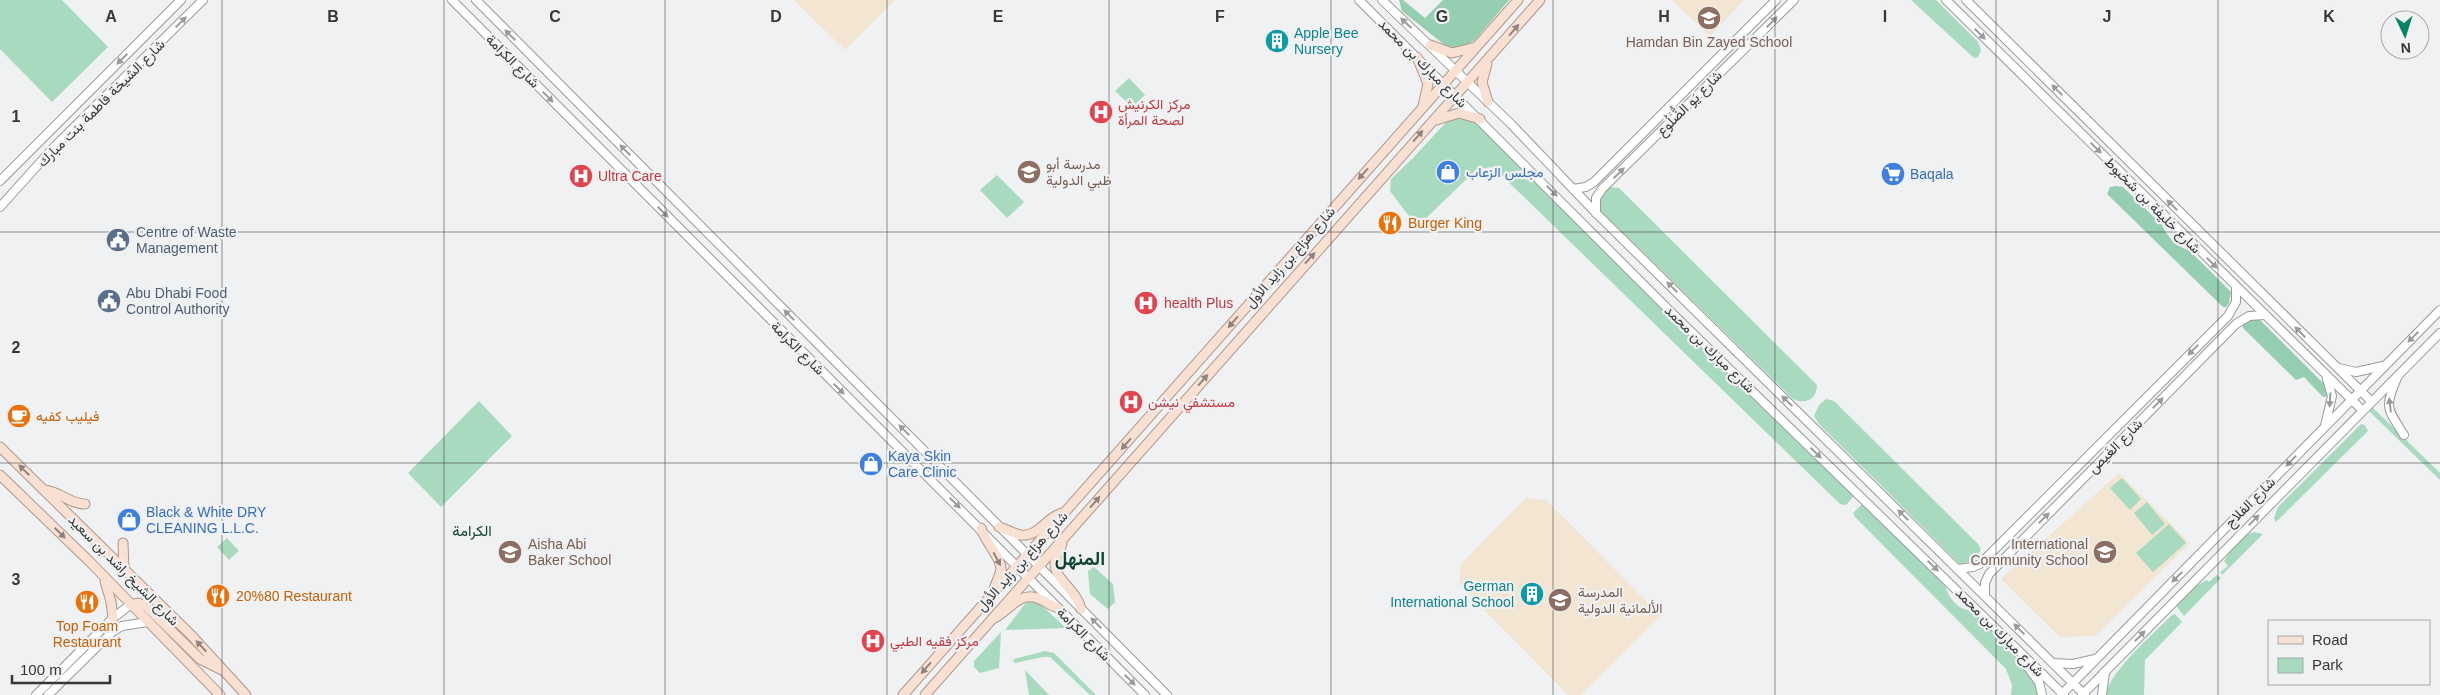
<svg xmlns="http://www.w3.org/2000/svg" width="2440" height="695" font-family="Arial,Vazirmatn,sans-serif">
  <rect width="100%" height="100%" fill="#f0f1f2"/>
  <g fill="#f2e5d1">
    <path d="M 794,0 L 895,0 L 845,50 Z"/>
    <path d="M 1672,0 L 1744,0 L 1710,36 Z"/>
    <path d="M 2119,473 L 2190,543 L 2095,636 L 2060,637 L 2001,579 Z"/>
    <path d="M 1526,498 L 1546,500 L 1661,616 L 1581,695 L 1568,695 L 1460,585 L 1460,565 Z"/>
  </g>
  <g fill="#a8dac0">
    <path d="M 0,0 L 62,0 L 108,47 L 52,102 L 0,49 Z"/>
    <path d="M 1911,0 L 1936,0 L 1978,42 L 1981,50 L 1978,57 L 1974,58 Z"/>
    <path d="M 1129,78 L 1145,95 L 1132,107 L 1115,91 Z"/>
    <path d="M 1463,116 L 1473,120 L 1681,329 L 1852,493 L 1853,497 L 1846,505 L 1840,504 L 1493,167 L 1477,169 L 1421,223 L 1409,216 L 1390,191 L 1391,179 L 1412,159 L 1450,118 Z"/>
    <path d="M 997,175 L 1024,202 L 1007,218 L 980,190 Z"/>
    <path d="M 1609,187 L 1619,188 L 1817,385 C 1817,399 1806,405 1793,399 L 1599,209 L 1598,201 Z"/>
    <path d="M 1826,399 L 1834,401 L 1978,544 L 1981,549 C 1977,560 1971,562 1960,564 L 1819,424 L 1814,416 L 1819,405 Z"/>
    <path d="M 479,401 L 512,436 L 441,507 L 408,473 Z"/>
    <path d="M 2373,408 L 2440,473 L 2440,480 L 2369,411 Z"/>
    <path d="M 2361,424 L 2365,425 L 2368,431 L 2276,522 L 2274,518 L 2278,507 Z"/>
    <path d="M 2122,478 L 2141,499 L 2130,510 L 2110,488 Z"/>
    <path d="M 2147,502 L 2165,524 L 2152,535 L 2134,513 Z"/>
    <path d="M 1861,505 L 1865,505 L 1945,586 C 1948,594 1952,602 1960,607 C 1965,610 1970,610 1974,614 C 1996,634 2031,667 2039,695 L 2011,695 L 2012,685 L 2006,669 L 1855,517 L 1853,513 Z"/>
    <path d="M 2169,524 L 2186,543 L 2153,572 L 2136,553 Z"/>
    <path d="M 2254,532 L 2263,534 L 2222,575 L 2220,572 L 2228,566 L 2224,561 C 2231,550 2241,535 2254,532 Z"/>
    <path d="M 227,538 L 239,551 L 229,560 L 217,547 Z"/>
    <path d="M 1094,567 L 1113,584 L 1115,602 L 1108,609 L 1090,594 L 1088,571 Z"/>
    <path d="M 2217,575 L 2221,578 L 2184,616 L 2177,607 L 2177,604 L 2194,587 L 2207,580 L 2209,582 Z"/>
    <path d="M 1028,600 L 1036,600 L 1066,628 L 1005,630 Z"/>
    <path d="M 2175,614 L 2182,622 L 2145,660 L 2144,695 L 2107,695 C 2104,677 2158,629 2172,615 Z"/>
    <path d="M 1001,632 L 999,668 L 980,673 L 974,667 L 974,661 Z"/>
    <path d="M 1045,651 L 1054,653 L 1096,695 L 1090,695 L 1050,657 L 1043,657 L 1015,663 L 1013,661 L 1014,659 Z"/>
    <path d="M 1025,670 L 1049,695 L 1029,695 Z"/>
  </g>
  <g fill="#96ceb1">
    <path d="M 1399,0 L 1403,0 L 1425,18 L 1443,0 L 1509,0 L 1475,40 L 1461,48 L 1446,46 L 1402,11 Z"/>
    <path d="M 2116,186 L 2123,187 L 2162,225 C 2167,237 2178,247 2190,251 L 2231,292 L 2229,303 L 2226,307 L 2223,307 L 2107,194 L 2110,187 Z"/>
    <path d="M 2248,318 L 2258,318 L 2327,387 L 2328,396 L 2323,397 L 2304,377 L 2296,380 L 2243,328 L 2243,322 Z"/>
  </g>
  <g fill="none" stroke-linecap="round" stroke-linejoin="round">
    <g stroke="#999a9a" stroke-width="10">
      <g id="secondary">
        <path d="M 452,0 C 683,232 914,463 1145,695"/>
        <path d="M 476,0 L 1167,695"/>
        <path d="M 1359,0 L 1675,316 L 2064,695"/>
        <path d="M 1382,0 L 1511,124 L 1596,213 L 2085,695"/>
        <path d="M 1946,0 L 2362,410"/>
        <path d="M 1966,0 L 2371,401"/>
        <path d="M 0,181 L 181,0"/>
        <path d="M 1573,189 L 1586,187 L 1594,182 L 1776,0"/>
        <path d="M 0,207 L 55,146 L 203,0"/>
        <path d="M 1596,213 L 1596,198 L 1602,189 L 1794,0"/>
        <path d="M 2339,368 L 2356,372 L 2383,366"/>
        <path d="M 2397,378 C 2384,408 2387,408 2404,435"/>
        <path d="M 2325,426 L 2332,396 L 2327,379"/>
        <path d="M 1958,569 L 1973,567 L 1980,564 L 2228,316 L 2236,302 L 2236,287"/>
        <path d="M 1985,596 L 1985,583 L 1989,574 L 2236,324 L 2249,316 L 2265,315"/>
        <path d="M 2022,659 L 2039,682 L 2042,695"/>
        <path d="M 2053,663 L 2073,664 L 2095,659"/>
        <path d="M 36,695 L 113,618 L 130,605"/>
        <path d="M 48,695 L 112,632 L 122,626 L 147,622"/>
        <path d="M 2061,695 L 2440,310"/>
        <path d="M 2082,695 L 2440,333"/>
        <path d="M 2102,695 L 2105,672"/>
      </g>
    </g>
    <g stroke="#b1978a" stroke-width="11">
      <g id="primary">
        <path d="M 1430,45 L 1452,53 L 1476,47"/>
        <path d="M 1417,57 L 1428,84 L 1423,106"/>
        <path d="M 1487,64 L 1482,82 L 1488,102"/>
        <path d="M 1433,121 L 1459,113 L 1480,119"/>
        <path d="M 0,447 L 192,636 L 246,695"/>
        <path d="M 0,475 L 89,561 L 220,695"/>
        <path d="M 44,490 C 60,491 69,504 85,504"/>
        <path d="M 999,527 C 1007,529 1014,534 1021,535 C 1039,537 1046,517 1062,513"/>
        <path d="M 981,528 C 985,542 1001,557 1001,569 C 1000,576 996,582 994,589"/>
        <path d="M 123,543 L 124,570"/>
        <path d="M 1062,544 C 1060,550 1055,556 1055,563 C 1054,579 1077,590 1081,609"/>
        <path d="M 105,581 L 111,602 L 113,618"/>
        <path d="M 130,605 L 138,603 L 146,606 L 200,659 L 222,670"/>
        <path d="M 992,619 C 1006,614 1017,594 1033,597 C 1041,598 1049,605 1058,608"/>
        <path d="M 903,695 L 1518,0"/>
        <path d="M 925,695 L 1540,0"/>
      </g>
    </g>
    <use href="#secondary" stroke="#fff" stroke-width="8"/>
    <use href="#primary" stroke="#f8e0d3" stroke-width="9"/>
  </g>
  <defs><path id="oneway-solid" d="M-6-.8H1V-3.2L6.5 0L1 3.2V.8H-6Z" transform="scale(1.25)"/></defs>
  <g fill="#9b9b9c">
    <use href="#oneway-solid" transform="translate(181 22) rotate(-44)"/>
    <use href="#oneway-solid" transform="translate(1772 22) rotate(-45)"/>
    <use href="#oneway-solid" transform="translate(1406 23) rotate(-138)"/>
    <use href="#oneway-solid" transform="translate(1980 34) rotate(45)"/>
    <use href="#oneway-solid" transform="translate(510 35) rotate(-135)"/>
    <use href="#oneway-solid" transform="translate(122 59) rotate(135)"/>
    <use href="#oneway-solid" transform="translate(2057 90) rotate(-135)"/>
    <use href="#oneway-solid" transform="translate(548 97) rotate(45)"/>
    <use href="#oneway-solid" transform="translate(2096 148) rotate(45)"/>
    <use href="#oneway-solid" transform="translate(625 150) rotate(-135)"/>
    <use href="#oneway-solid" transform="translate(1619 173) rotate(-44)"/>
    <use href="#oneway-solid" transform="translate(1552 191) rotate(45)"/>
    <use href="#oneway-solid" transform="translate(2172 205) rotate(-135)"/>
    <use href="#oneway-solid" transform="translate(663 212) rotate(45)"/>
    <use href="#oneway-solid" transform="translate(2212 263) rotate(45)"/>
    <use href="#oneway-solid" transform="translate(1672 287) rotate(-135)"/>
    <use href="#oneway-solid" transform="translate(789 315) rotate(-135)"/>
    <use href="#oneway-solid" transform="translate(2300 332) rotate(-135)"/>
    <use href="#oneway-solid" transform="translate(2413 337) rotate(135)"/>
    <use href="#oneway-solid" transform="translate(2193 350) rotate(135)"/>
    <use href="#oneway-solid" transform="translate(839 389) rotate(44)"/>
    <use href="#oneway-solid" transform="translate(2330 400) rotate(94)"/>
    <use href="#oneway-solid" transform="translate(1787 401) rotate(-135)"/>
    <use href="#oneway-solid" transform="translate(2158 403) rotate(-45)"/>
    <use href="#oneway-solid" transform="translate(2390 405) rotate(-97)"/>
    <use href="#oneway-solid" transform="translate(904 430) rotate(-135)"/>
    <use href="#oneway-solid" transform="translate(1816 453) rotate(44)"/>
    <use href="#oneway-solid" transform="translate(2291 461) rotate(134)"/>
    <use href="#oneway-solid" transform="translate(955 503) rotate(44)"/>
    <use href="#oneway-solid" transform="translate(1903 515) rotate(-135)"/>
    <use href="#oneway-solid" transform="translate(2044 518) rotate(-45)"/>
    <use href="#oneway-solid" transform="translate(2254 520) rotate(-46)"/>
    <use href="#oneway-solid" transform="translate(1933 566) rotate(44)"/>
    <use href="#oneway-solid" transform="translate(2177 577) rotate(135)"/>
    <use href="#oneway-solid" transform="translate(1096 623) rotate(-135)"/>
    <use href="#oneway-solid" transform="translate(2019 629) rotate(-135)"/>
    <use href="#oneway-solid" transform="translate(2140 636) rotate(-46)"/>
    <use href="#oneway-solid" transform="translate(1130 680) rotate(45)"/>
  </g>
  <g fill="#8e837e">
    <use href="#oneway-solid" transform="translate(1514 30) rotate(-49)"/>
    <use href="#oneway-solid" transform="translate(1418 136) rotate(-49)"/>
    <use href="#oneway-solid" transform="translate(1363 174) rotate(132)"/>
    <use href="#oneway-solid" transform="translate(1310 258) rotate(-48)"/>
    <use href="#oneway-solid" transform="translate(1233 322) rotate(131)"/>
    <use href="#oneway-solid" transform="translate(1203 380) rotate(-49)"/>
    <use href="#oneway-solid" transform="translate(1126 444) rotate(131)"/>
    <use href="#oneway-solid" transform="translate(24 470) rotate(-135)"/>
    <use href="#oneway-solid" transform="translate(1095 502) rotate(-49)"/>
    <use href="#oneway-solid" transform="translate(60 533) rotate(44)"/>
    <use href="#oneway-solid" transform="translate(997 559) rotate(62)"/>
    <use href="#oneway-solid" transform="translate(201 646) rotate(-133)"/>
    <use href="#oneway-solid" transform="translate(926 668) rotate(131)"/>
  </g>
  <path fill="none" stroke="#373738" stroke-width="1" stroke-opacity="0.55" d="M 222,0 L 222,695M 444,0 L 444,695M 665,0 L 665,695M 887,0 L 887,695M 1109,0 L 1109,695M 1331,0 L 1331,695M 1553,0 L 1553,695M 1775,0 L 1775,695M 1996,0 L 1996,695M 2218,0 L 2218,695M 0,232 L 2440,232M 0,463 L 2440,463"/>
  <defs>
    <g id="school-disc" transform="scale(1.25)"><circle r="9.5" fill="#8d6e63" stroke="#f0f1f2"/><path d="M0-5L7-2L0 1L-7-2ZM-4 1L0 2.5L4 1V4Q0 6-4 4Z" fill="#fff"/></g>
    <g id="building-disc" transform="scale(1.25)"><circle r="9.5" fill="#0f9aa8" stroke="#f0f1f2"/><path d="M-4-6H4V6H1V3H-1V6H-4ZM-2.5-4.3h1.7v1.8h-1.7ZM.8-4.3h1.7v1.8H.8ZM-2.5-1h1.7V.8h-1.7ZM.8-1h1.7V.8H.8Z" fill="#fff"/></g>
    <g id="hospital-disc" transform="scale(1.25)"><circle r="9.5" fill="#e0444e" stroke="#f0f1f2"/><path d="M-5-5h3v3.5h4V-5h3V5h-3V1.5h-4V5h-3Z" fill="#fff"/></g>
    <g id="shop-disc" transform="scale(1.25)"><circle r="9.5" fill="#3f7fe0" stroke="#f0f1f2"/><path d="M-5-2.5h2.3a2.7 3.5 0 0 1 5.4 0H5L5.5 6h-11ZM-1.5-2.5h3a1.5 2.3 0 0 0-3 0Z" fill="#fff"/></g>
    <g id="supermarket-disc" transform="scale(1.25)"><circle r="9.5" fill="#3f7fe0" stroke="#f0f1f2"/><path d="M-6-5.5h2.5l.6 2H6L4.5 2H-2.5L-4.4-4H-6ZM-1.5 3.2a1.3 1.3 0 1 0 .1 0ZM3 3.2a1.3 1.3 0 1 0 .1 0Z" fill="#fff"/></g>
    <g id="restaurant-disc" transform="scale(1.25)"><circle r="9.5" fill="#e8710a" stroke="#f0f1f2"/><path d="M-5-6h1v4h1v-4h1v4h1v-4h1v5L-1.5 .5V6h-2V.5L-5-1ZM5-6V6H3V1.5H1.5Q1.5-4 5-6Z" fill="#fff"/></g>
    <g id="civic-disc" transform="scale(1.25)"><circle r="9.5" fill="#5c6f8a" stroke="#f0f1f2"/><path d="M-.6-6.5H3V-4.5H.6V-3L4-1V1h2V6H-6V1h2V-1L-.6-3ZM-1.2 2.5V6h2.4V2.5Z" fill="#fff"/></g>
    <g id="cafe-disc" transform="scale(1.25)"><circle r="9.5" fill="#e8710a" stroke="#f0f1f2"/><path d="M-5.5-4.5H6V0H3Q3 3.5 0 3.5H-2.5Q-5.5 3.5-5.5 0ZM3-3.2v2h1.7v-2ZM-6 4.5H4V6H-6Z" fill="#fff"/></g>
  </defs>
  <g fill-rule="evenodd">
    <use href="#school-disc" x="1709" y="18"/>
    <use href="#building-disc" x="1277" y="41"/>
    <use href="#hospital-disc" x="1101" y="112"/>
    <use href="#school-disc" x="1029" y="172"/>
    <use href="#shop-disc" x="1448" y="172"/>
    <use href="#supermarket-disc" x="1893" y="174"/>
    <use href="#hospital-disc" x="581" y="176"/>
    <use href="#restaurant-disc" x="1390" y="223"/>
    <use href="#civic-disc" x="118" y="240"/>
    <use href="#civic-disc" x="109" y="301"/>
    <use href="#hospital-disc" x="1146" y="303"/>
    <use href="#hospital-disc" x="1131" y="402"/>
    <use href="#cafe-disc" x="19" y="416"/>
    <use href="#shop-disc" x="871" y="464"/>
    <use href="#shop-disc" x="129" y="520"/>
    <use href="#school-disc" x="510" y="552"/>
    <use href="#school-disc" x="2105" y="552"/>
    <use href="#building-disc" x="1532" y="594"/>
    <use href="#restaurant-disc" x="218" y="596"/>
    <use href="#school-disc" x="1560" y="600"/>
    <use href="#restaurant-disc" x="87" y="602"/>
    <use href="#hospital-disc" x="873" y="641"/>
  </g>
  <g text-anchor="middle" stroke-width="4.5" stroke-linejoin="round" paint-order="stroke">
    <g font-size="14" fill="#0d838f" stroke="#f0f1f2" text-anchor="start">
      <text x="1294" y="38">Apple Bee<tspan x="1294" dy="16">Nursery</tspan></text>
      <text x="1514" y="591" text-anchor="end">German<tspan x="1514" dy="16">International School</tspan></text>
    </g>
    <g font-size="14" fill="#785e54" stroke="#f0f1f2" text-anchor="start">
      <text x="1709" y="47" text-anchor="middle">Hamdan Bin Zayed School</text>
      <text x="1046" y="169">مدرسة أبو<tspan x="1046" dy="16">ظبي الدولية</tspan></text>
      <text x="528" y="549">Aisha Abi<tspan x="528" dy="16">Baker School</tspan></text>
      <text x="2088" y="549" text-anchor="end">International<tspan x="2088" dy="16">Community School</tspan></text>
      <text x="1578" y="597">المدرسة<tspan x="1578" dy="16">الألمانية الدولية</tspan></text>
    </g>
    <g font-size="14" fill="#373738" stroke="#f0f1f2">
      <text transform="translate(513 61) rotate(45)" y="5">شارع الكرامة</text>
      <text transform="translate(1423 63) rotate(45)" y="5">شارع مبارك بن محمد</text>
      <text transform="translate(101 103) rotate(-45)" y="5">شارع الشيخة فاطمة بنت مبارك</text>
      <text transform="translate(1689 103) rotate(-45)" y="5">شارع يَو الضُّلُوع</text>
      <text transform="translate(2153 205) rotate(45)" y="5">شارع خليفة بن شخبوط</text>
      <text transform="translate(1290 257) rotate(-49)" y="5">شارع هزاع بن زايد الأول</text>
      <text transform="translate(798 348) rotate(45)" y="5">شارع الكرامة</text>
      <text transform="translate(1710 349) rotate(44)" y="5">شارع مبارك بن محمد</text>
      <text transform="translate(2115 446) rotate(-45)" y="5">شارع الغَيص</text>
      <text transform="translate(2250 502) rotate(-45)" y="5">شارع الفلاح</text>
      <text transform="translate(1022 561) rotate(-48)" y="5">شارع هزاع بن زايد الأول</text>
      <text transform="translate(124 570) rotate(45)" y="5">شارع الشيخ راشد بن سعيد</text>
      <text transform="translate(2000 632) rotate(45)" y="5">شارع مبارك بن محمد</text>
      <text transform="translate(1084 634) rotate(45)" y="5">شارع الكرامة</text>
    </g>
    <g font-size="14" fill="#be3a42" stroke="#f0f1f2" text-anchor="start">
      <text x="1118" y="109">مركز الكرنيش<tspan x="1118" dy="16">لصحة المرأة</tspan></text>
      <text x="598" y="181">Ultra Care</text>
      <text x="1164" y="308">health Plus</text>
      <text x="1148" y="407">مستشفي نيشن</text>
      <text x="890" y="646">مركز فقيه الطبي</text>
    </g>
    <g font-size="14" fill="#366cbe" stroke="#f0f1f2" text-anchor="start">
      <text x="1466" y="177">مجلس الزعاب</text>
      <text x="1910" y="179">Baqala</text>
      <text x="888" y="461">Kaya Skin<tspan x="888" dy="16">Care Clinic</tspan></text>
      <text x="146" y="517">Black &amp; White DRY<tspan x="146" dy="16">CLEANING L.L.C.</tspan></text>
    </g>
    <g font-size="14" fill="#c56008" stroke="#f0f1f2" text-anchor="start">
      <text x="1408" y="228">Burger King</text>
      <text x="36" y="421">فيليب كفيه</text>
      <text x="236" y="601">20%80 Restaurant</text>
      <text x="87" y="631" text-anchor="middle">Top Foam<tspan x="87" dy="16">Restaurant</tspan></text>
    </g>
    <g font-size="14" fill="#4e5e75" stroke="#f0f1f2" text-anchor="start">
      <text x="136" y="237">Centre of Waste<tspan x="136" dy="16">Management</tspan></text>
      <text x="126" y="298">Abu Dhabi Food<tspan x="126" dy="16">Control Authority</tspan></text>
    </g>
    <g font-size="15" fill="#0e4233" stroke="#f0f1f2">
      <text x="472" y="536">الكرامة</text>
    </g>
    <g font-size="19" font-weight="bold" fill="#0e4233" stroke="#f0f1f2">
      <text x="1080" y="565">المنهل</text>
    </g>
  </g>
  <g font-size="16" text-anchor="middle" font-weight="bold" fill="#373738" stroke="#f0f1f2" stroke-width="4.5" stroke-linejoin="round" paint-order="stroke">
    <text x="111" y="22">A</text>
    <text x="333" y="22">B</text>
    <text x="555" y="22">C</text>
    <text x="776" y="22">D</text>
    <text x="998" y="22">E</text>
    <text x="1220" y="22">F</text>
    <text x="1442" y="22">G</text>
    <text x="1664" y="22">H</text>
    <text x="1885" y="22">I</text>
    <text x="2107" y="22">J</text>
    <text x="2329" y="22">K</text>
    <text x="16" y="122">1</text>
    <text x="16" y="353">2</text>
    <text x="16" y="585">3</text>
  </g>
  <rect x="2268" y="620" width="162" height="65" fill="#f0f1f2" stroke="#a6a7a8"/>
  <rect x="2278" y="636" width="25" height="8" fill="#f8e0d3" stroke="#a6a7a8"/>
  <text x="2312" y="645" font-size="15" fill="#373738">Road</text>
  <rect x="2278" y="658" width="25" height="15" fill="#a8dac0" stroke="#a6a7a8"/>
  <text x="2312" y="670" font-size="15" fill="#373738">Park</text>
  <g transform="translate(2405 35) rotate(176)"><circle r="24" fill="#f0f1f2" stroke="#a6a7a8"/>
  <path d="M0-4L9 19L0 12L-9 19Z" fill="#028466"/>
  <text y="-8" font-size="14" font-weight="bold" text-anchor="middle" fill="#373738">N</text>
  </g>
  <path d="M12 675v8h98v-8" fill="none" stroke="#373738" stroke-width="2.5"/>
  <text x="20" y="675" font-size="15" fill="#373738" stroke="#f0f1f2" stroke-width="4" paint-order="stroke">100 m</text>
</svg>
